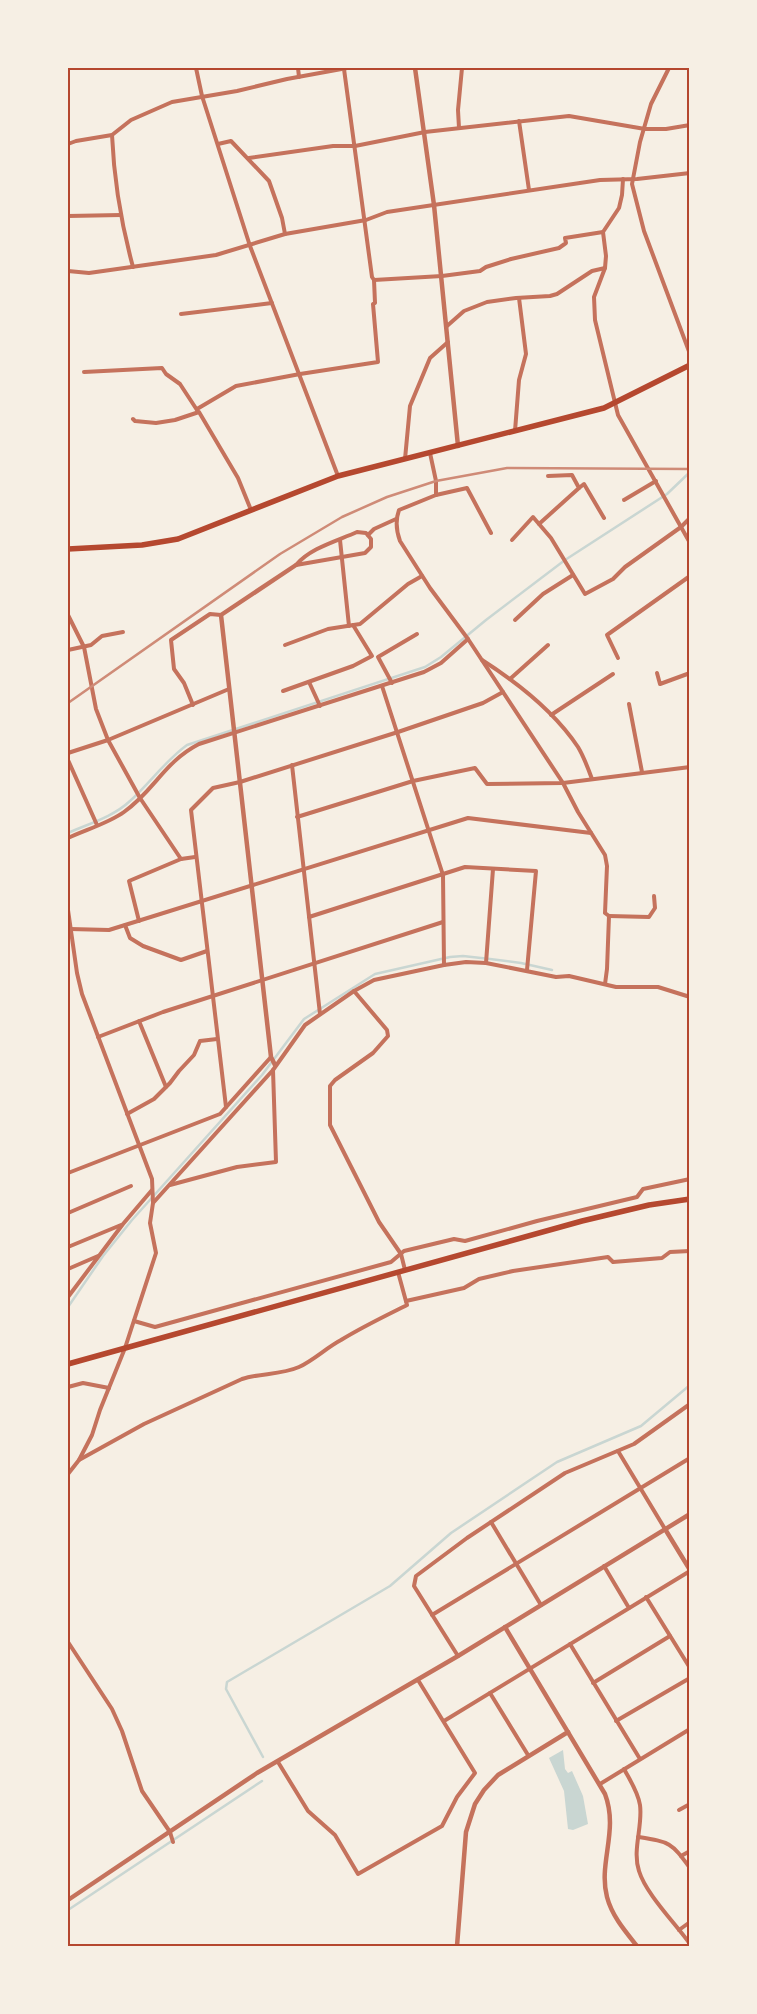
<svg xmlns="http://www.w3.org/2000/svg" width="757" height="2014" font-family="'Varela Round',sans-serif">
  <rect width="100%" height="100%" fill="#f6efe4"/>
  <path fill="#c9d6d2" d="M 563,1750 L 565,1769 L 568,1773 L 572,1771 L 583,1796 L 588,1824 L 573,1830 L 568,1829 L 564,1791 L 549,1758 Z"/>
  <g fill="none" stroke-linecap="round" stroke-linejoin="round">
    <g stroke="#c9d6d2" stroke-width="2.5">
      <path d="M 68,833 C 88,824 113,817 130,801 C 150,783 165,761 187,745 L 425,667 L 441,657 L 486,620 L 565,560 L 667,494 L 690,472"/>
      <path d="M 68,1307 L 103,1256 L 132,1220 L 262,1075 L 304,1019 L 375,974 L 450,957 L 463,956 L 490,959 L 521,963 L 552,970"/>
      <path d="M 263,1757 L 226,1689 L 227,1682 L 390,1586 L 451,1533 L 557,1462 L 641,1426 L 690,1385"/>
      <path d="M 68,1910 L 262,1781"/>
    </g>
    <g stroke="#c5725c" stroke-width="4">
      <path d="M 196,68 L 202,96 L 250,246 L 338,476"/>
      <path d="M 298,68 L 299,77"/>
      <path d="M 669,68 L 651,104 L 640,142 L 632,184 L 644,231 L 690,354"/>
      <path d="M 519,121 L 529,190"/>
      <path d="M 459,128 L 458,110 L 462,68"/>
      <path d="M 112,135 C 114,181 121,223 133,267"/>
      <path d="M 68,144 L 76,141 L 112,135 L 131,120 L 172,102 L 237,91 L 287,79 L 347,68"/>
      <path d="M 218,144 L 231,141 L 269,181 L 282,218 L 285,234"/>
      <path d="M 249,158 L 333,146 L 355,146 L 425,132 L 569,116 L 645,129 L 666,129 L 690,125"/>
      <path d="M 623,179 L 622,195 L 619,208 L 603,232 L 606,256 L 605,268 L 594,297 L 595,320 L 618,415 L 690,543"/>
      <path d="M 68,216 L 121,215"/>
      <path d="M 68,271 L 89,273 L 216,255 L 285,234 L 366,220 L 387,212 L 600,180 L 637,179 L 690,173"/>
      <path d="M 374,280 L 442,276 L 480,271 L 486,267 L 511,259 L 559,248 L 566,243 L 565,238 L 603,232"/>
      <path d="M 181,314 L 272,303"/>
      <path d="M 447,326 L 464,311 L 487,302 L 516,298 L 550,296 L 557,294 L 592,271 L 605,268"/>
      <path d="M 84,372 L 162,368 L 166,374 L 180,384 L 197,410"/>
      <path d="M 197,409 L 236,386 L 300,374 L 378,362 L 373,304 L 375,303 L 374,280 L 372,277 L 344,69"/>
      <path d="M 133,419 L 135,421 L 156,423 L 175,420 L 199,412 L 238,478 L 251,510"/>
      <path d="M 515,431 L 519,380 L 526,354 L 519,298"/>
      <path d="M 430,453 L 436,481 L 436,495 L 399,510 C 395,521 396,530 400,541 L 430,588 L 468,639 L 563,783 L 578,812 L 605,855 L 607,866 L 605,913 L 609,916 L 607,969 L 605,984"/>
      <path d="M 405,459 L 410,406 L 430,358 L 448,342"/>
      <path d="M 579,488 L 584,484 L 604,518"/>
      <path d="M 436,495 L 467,488 L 491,533"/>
      <path d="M 624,500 L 656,481"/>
      <path d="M 539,524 L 579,488 L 572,475 L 548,476"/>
      <path d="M 357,532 L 366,533 L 371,539 L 371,547 L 365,553 L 296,565 C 310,548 337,541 357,532 Z"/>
      <path d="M 368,535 L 374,529 L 396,519"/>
      <path d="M 340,540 L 349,626"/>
      <path d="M 512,540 L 533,517 L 551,538 L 585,594 L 613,579 L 625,567 L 681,527 L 690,518"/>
      <path d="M 68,615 L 84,647 L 96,709 L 108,740 L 68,753"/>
      <path d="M 515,620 L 543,594 L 573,575"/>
      <path d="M 285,645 L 328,629 L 360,624 L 408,584 L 422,576"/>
      <path d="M 68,650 L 91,645 L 102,636 L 123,632"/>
      <path d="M 618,658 L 607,635 L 690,576"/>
      <path d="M 482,660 C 518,683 554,711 578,747 C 584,757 588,768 592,779"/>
      <path d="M 657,673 L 660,684 L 690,673"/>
      <path d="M 510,679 L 548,645"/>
      <path d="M 309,682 L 320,706"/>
      <path d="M 392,683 L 378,657 L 417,634"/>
      <path d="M 382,686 L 443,875 L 444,965"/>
      <path d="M 283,691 L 353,666 L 372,656 L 353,625"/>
      <path d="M 629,704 L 642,772"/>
      <path d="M 193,705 L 184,683 L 174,669 L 171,640 L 210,614 L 221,615"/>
      <path d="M 551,715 L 613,674"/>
      <path d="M 68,760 L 97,825"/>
      <path d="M 292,765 L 320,1014"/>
      <path d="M 297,817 L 413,781 L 475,768 L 487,784 L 563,783 L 690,767"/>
      <path d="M 68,838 C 85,830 109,823 124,812 C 154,791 164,762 199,744 L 424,672 L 441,663 L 468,639"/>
      <path d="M 181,859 L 140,798 L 108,740 L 229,689"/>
      <path d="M 68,910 L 77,973 L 82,994 L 152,1179 L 153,1203 L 150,1223 L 156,1253 L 125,1348 L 100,1410 L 92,1435 L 79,1460 L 68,1474"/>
      <path d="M 609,916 L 649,917 L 655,908 L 654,896"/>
      <path d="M 309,917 L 465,867 L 536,871 L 527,970"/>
      <path d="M 139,921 L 129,881 L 181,859 L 195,857"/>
      <path d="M 125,925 L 130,938 L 143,946 L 181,960 L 207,951"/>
      <path d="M 70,929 L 109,930 L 468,818 L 591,833"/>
      <path d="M 486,963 L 493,869"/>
      <path d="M 354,991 L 387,1030 L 388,1036 L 373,1053 L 335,1080 L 330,1086 L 330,1125 L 379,1222 L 401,1254 L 405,1270"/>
      <path d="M 139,1021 L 166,1087"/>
      <path d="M 98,1037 L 163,1012 L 443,922"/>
      <path d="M 226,1107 L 191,810 L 213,788 L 240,782 L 398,732 L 483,703 L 503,692"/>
      <path d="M 127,1114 L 154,1099 L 170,1083 L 179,1071 L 194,1055 L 200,1041 L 217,1039"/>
      <path d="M 68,1173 L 220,1114 L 271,1057"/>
      <path d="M 170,1185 L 237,1167 L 276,1162 L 273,1070"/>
      <path d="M 153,1203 L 273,1070 L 305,1025 L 354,991 L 374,980 L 444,965 L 466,962 L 486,963 L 556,977 L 569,976 L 616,987 L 658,987 L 690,997"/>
      <path d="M 68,1213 L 131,1186"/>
      <path d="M 68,1247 L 121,1225"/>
      <path d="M 68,1269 L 98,1256"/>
      <path d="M 68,1297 L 123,1224 L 152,1190"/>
      <path d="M 406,1301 L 464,1288 L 479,1279 L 513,1271 L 608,1257 L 613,1262 L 662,1258 L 670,1252 L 690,1251"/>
      <path d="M 134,1321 L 155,1327 L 391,1262 L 404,1251 L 454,1239 L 465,1241 L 537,1221 L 637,1197 L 643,1189 L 690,1179"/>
      <path d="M 68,1387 L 83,1383 L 109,1388"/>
      <path d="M 618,1451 L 665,1529"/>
      <path d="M 79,1460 L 144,1424 L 242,1379 C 260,1373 281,1375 299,1367 C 314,1360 326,1348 341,1340 C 362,1327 385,1316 407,1305 L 398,1272"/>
      <path d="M 491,1522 L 541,1605"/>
      <path d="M 604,1566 L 629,1608"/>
      <path d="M 646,1597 L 690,1668"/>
      <path d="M 432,1615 L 690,1458"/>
      <path d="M 68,1642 L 112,1709 L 122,1731 L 142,1791 L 170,1832 L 173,1842"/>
      <path d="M 570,1644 L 640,1759"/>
      <path d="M 458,1656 L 414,1586 L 416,1576 L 467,1538 L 565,1473 L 634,1444 L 690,1404"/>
      <path d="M 593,1683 L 670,1636"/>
      <path d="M 490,1693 L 528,1755"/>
      <path d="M 444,1721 L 690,1571"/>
      <path d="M 616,1721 L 690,1678"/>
      <path d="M 278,1762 L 308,1811 L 335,1835 L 358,1874 L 442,1826 L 457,1797 L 475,1773 L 418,1680"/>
      <path d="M 624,1769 C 630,1780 638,1792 640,1805 C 643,1826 632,1850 639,1871 C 646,1894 675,1923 690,1944"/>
      <path d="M 600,1784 L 690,1729"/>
      <path d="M 679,1810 L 690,1804"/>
      <path d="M 638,1837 C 670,1842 671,1842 690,1868"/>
      <path d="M 681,1856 L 690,1851"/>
      <path d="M 679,1930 L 690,1922"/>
    </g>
    <g stroke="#c5725c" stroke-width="4.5">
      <path d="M 415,68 L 434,205 L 458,446"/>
      <path d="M 275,1065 L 271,1057 L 221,615 L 296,565"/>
      <path d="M 665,1529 L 690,1570"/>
      <path d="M 505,1627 L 605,1794 C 619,1831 598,1863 607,1897 C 612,1916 625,1931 637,1946"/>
      <path d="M 68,1900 L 257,1773 L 458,1656 L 690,1514"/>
      <path d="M 457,1946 L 466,1832 L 475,1804 L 484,1790 L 498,1775 L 568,1732"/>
    </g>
    <g stroke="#b5482f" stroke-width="5.5">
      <path d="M 68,549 L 142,545 L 178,539 L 338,476 L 604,408 L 690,365"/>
      <path d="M 68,1364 L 582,1221 L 649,1205 L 690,1199"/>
    </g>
    <path stroke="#cf8b77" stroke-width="2.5" d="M 68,703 L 280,554 L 342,517 L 387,497 L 436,481 L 507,468 L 690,469"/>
  </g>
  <rect width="757" height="2014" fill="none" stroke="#f6efe4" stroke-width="138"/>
  <rect x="69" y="69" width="619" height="1876" fill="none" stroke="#b5482f" stroke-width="2"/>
</svg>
